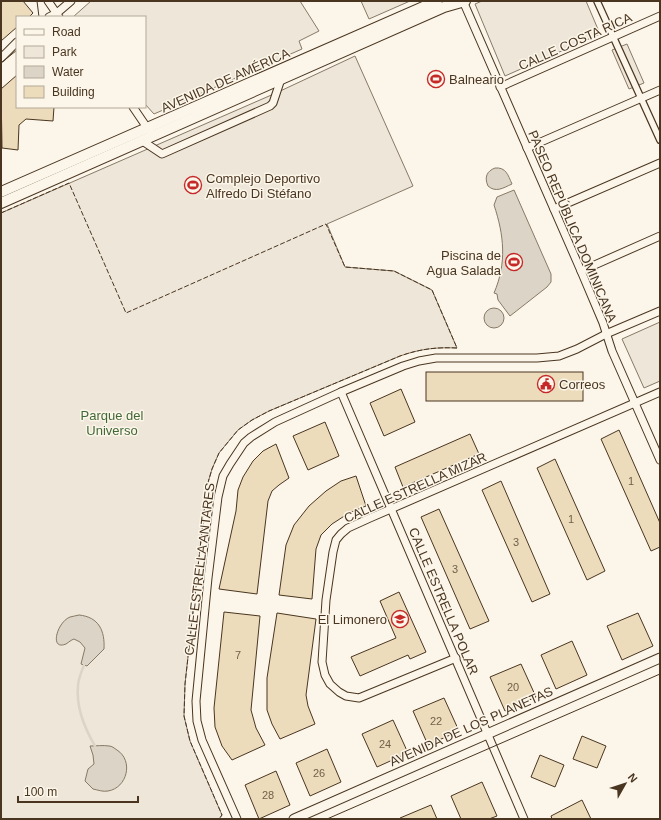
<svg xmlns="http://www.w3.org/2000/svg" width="661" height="820" font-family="Arial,sans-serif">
  <rect width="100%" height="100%" fill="#fbf6e9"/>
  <g fill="#ede6d9" stroke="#887966">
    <path d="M 91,1 L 300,1 L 319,31 L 299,41 L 302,49 L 154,114 L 145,104 L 145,17 L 73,17 Z"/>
    <path d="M 361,1 L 410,1 L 369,19 Z"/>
    <path d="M 482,1 L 586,1 L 600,34 L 505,76 L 475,4 Z"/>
    <path d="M 627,44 L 644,83 L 629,89 L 612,50 Z"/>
    <path d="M 355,56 L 413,186 L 327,224 L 345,267 L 394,271 L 432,290 L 457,348 C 436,347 420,349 400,356 L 269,411 L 252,420 L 238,430 L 219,453 L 212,469 L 207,486 L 185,684 L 184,716 L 190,741 L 222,815 L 219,819 L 1,819 L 1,213 L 276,93 Z"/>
    <path d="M 660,322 L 660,381 L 644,388 L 622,339 Z"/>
  </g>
  <g fill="#dcd4c6" stroke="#887966">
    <path d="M 495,168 C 506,167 508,175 512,184 C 503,188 496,193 488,186 C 484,177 487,171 495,168 Z"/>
    <path d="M 514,190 L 551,274 L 551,282 L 547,287 L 510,316 L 498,300 L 497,294 L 494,293 C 507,263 504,235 494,205 L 497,197 Z"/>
    <circle cx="494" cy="318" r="10"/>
    <path d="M 79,615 C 99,617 105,631 104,649 L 87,666 L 81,664 L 85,648 L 80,642 L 74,639 C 71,640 69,642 66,644 C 49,651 57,622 70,617 C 73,616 76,616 79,615 Z"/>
    <path d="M 90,746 C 96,746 103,745 109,746 C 112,746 114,748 117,750 C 134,761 127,788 108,791 C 103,792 98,790 93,789 L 85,781 L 88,769 L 94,764 L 93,755 Z"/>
  </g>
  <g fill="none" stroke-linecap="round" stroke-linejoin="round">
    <path stroke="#dcd4c6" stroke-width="2.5" d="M 84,665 C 82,671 78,679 78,686 C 76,706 85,729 95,746"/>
  </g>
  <g fill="#ecdcbc" stroke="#4a3520">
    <path d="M 1,1 L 23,1 L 33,13 L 29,17 L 17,17 L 17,27 L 1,41 Z"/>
    <path d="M 17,75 L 17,107 L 54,107 L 53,121 L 26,119 L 19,125 L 18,150 L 2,148 L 1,89 Z"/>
    <rect x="426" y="372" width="157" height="29"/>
    <path d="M 401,389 L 415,422 L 384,436 L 370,403 Z"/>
    <path d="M 325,422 L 339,456 L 308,470 L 293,436 Z"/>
    <path d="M 619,430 L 660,523 L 660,547 L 651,551 L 601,439 Z"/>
    <path d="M 470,434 L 479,454 L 403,487 L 395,467 Z"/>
    <path d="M 276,444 L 289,478 L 279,485 L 272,491 L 268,501 L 257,594 L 219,589 L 236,511 L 238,490 L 243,477 L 253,461 L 263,451 Z"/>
    <path d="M 555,459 L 605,571 L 587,580 L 537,468 Z"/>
    <path d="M 356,476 L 366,506 L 349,513 L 332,524 L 321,535 L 316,549 L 312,599 L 279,595 L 286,545 L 294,525 L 309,506 L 326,491 L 341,481 Z"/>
    <path d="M 501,481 L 550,594 L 532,602 L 482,490 Z"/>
    <path d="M 439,509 L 489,621 L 470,629 L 421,517 Z"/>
    <path d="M 399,592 L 426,652 L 410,659 L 408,655 L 360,676 L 351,657 L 396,638 L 380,601 Z"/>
    <path d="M 224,612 L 260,616 L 251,710 L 256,728 L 265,745 L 232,760 L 222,746 L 215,727 L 214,708 Z"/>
    <path d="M 277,613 L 316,619 L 306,695 L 308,706 L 315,724 L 280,739 L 272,724 L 267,710 L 267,678 Z"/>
    <path d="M 638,613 L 653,646 L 622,660 L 607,626 Z"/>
    <path d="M 572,641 L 587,675 L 556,689 L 541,655 Z"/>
    <path d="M 521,664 L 536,697 L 505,711 L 490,677 Z"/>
    <path d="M 444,698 L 459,731 L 428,745 L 413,711 Z"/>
    <path d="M 393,720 L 408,753 L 377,767 L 362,734 Z"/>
    <path d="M 582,736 L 606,746 L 597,768 L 573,759 Z"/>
    <path d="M 327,749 L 341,782 L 310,796 L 296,763 Z"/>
    <path d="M 540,755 L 564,765 L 555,787 L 531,777 Z"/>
    <path d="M 276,771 L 290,805 L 259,819 L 245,785 Z"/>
    <path d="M 482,782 L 497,816 L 489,819 L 461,819 L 451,796 Z"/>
    <path d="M 582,800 L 591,819 L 552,819 L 551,816 Z"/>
    <path d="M 431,805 L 437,819 L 400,819 L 400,818 Z"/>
  </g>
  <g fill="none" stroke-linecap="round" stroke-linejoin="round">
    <g stroke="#4a3520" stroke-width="8">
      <path id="pedestrian" d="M 597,1 L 660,140"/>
    </g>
    <g stroke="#4a3520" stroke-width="9">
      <g id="minor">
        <path d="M 48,1 L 59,17"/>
        <path d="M 463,1 L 581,271 L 603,323 L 612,351 L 660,460"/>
        <path d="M 49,17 L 57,13 L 71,1"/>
        <path d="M 1,58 L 17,42"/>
        <path d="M 500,87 L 660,16"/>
        <path d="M 133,107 L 150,132"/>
        <path d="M 141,140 L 162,154 L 270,106 L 273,103 L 281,79"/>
        <path d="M 527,148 L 660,90"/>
        <path d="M 554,209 L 660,163"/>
        <path d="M 581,271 L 660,236"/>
        <path d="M 341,392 L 524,819"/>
        <path d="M 456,658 L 359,698 L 346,696 L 339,692 L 330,684 L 325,675 L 322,662 L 326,600 L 333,552 L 336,540 L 341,534 L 348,528 L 370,518 L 660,392"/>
        <path d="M 237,819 L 202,740 L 197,721 L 196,701 L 208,578 L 218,497 L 223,476 L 230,464 L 244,443 L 251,437 L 275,422 L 341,392 L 403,366 L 419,361 L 436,358 L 537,358 L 559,356 L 577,349 L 606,334 L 660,311"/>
      </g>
    </g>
    <g stroke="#4a3520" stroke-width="11">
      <path id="tertiary" d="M 294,819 L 660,658"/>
    </g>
    <g stroke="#4a3520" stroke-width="12">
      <g id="secondary">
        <path d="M 1,192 L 437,1"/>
        <path d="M 1,203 L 444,7 L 465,1"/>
      </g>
    </g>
    <use href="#pedestrian" stroke="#fbf6e9" stroke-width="5.5"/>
    <use href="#minor" stroke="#fbf6e9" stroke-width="7"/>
    <use href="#tertiary" stroke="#fbf6e9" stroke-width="9"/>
    <use href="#secondary" stroke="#fbf6e9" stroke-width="10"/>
    <g stroke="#4a3520" stroke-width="1">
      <path d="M 37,1 L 39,17"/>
      <path d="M 1,63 L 17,50"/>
      <path d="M 327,819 L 660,674"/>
    </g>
    <path stroke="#4a3520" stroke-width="1" stroke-dasharray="5 2" stroke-linecap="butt" d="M 1,213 L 69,183 L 126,313 L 326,224 L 345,267 L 394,271 L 432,290 L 457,348 C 436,347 420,349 400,356 L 269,411 L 252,420 L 238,430 L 219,453 L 212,469 L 207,486 L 185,684 L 184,716 L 190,741 L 222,815 L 219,819"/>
  </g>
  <defs>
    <g id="stadium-ring" transform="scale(0.9)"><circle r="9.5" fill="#fbf6e9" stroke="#c62828" stroke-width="1.5"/><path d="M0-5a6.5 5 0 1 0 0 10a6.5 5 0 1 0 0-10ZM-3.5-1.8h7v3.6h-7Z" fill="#c62828"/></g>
    <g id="civic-ring" transform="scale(0.9)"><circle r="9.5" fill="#fbf6e9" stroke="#c62828" stroke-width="1.5"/><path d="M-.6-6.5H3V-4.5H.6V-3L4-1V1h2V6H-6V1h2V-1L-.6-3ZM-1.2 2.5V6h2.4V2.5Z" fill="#c62828"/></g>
    <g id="school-ring" transform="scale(0.9)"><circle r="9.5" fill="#fbf6e9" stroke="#c62828" stroke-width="1.5"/><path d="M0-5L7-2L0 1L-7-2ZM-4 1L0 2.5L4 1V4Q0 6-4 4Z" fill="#c62828"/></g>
  </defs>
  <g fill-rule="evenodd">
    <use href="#stadium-ring" x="436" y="79"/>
    <use href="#stadium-ring" x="193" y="185"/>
    <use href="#stadium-ring" x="514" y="262"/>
    <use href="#civic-ring" x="546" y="384"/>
    <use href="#school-ring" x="400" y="619"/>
  </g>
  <g text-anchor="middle" stroke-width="3" stroke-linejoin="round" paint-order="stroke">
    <g font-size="11" fill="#725f47">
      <text x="631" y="485">1</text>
      <text x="571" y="523">1</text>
      <text x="516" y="546">3</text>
      <text x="455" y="573">3</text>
      <text x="238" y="659">7</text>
      <text x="513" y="691">20</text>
      <text x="436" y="725">22</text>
      <text x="385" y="748">24</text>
      <text x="319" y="777">26</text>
      <text x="268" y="799">28</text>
    </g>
    <g font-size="13" fill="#4a3520" stroke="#fbf6e9">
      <text transform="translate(575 41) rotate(-24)" y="5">CALLE COSTA RICA</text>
      <text transform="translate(225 80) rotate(-24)" y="5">AVENIDA DE AMÉRICA</text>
      <text transform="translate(573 226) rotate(67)" y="5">PASEO REPÚBLICA DOMINICANA</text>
      <text transform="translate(415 487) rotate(-24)" y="5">CALLE ESTRELLA MIZAR</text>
      <text transform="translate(199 569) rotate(-83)" y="5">CALLE ESTRELLA ANTARES</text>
      <text transform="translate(444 601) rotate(67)" y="5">CALLE ESTRELLA POLAR</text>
      <text transform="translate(471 726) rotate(-24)" y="5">AVENIDA DE LOS PLANETAS</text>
    </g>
    <g font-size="13" fill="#4a3520" stroke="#fbf6e9" text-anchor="start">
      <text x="449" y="84">Balneario</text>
      <text x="206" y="183">Complejo Deportivo<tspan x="206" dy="15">Alfredo Di Stéfano</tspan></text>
      <text x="501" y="260" text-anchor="end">Piscina de<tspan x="501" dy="15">Agua Salada</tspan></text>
      <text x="559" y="389">Correos</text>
      <text x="387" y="624" text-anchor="end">El Limonero</text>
    </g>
    <g font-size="13" fill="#436837" stroke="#fbf6e9">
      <text x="112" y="420">Parque del<tspan x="112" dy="15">Universo</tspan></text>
    </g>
  </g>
  <rect width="661" height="820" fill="none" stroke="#4a3520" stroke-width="4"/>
  <rect x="16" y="16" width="130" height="92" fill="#fbf6e9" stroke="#b4a999"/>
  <rect x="24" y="29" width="20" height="6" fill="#fbf6e9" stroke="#b4a999"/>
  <text x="52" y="36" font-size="12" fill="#4a3520">Road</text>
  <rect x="24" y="46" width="20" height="12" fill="#ede6d9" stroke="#b4a999"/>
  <text x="52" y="56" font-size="12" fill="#4a3520">Park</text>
  <rect x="24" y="66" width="20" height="12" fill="#dcd4c6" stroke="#b4a999"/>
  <text x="52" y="76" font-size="12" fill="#4a3520">Water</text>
  <rect x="24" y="86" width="20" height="12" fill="#ecdcbc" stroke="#b4a999"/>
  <text x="52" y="96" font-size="12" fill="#4a3520">Building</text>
  <g transform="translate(625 784) rotate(51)" stroke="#fbf6e9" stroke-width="3" paint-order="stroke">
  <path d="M0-3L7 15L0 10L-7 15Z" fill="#4a3520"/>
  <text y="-6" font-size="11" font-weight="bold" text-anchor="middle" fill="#4a3520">N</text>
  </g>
  <path d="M18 796v6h120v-6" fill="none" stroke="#4a3520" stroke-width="2"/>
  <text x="24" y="796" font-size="12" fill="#4a3520" stroke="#fbf6e9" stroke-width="3" paint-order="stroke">100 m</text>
</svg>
